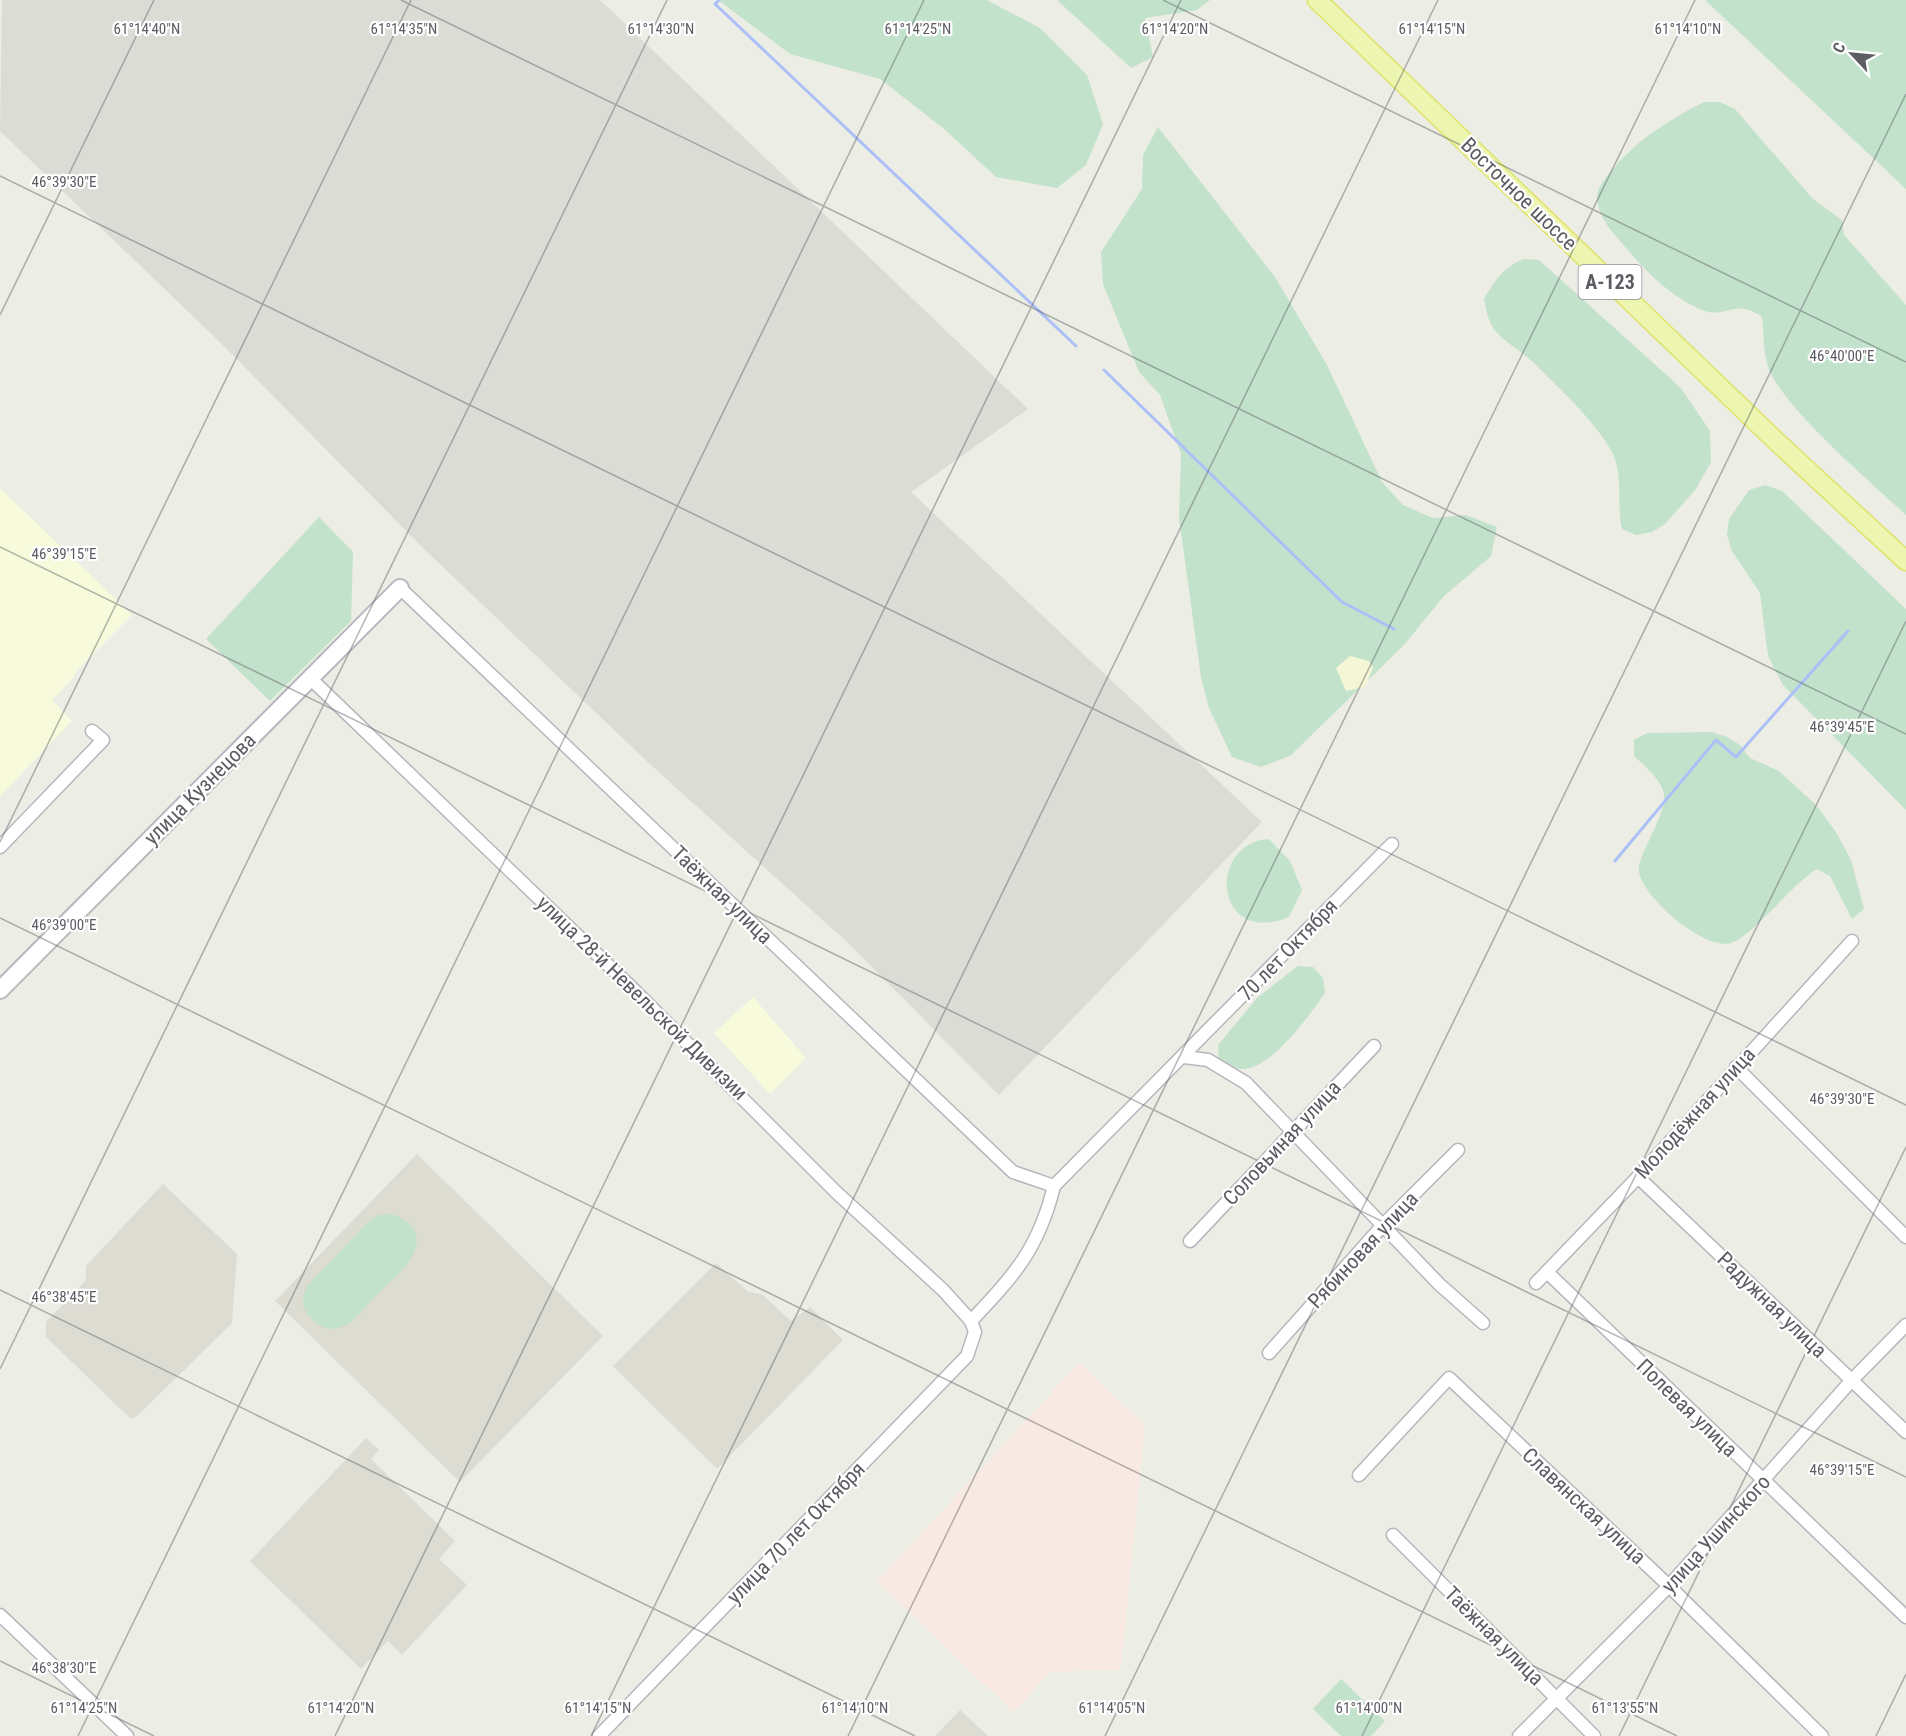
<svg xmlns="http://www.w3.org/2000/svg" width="1906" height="1736" font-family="'Roboto Condensed',sans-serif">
  <rect width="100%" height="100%" fill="#ecede4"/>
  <g fill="#f8fadc">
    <path d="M 0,488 L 132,615 L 76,671 L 74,677 L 52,700 L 72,721 L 0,796 Z"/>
    <path d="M 753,997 L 806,1058 L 770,1094 L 714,1033 Z"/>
  </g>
  <path fill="#dcdcd6" d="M 2,0 L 600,0 L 1028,409 L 911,492 L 1262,822 L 999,1095 L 846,941 L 652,766 L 423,548 L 225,347 L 0,131 Z"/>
  <g fill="#dcdcd2">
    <path d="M 417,1154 L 603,1336 L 460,1482 L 275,1301 Z"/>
    <path d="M 163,1184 L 237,1254 L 232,1323 L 135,1418 L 130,1418 L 46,1337 L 46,1322 L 86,1280 L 86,1266 Z"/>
    <path d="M 716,1263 L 747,1291 L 763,1295 L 791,1321 L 810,1307 L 843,1340 L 717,1469 L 613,1366 Z"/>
    <path d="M 366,1438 L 379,1450 L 371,1459 L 455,1541 L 439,1559 L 467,1585 L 402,1655 L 388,1641 L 361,1669 L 250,1561 Z"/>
    <path d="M 960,1710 L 988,1736 L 935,1736 Z"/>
  </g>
  <path fill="#f8eae2" d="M 1079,1363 L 1145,1425 L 1121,1669 L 1051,1672 L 1013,1712 L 877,1581 Z"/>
  <g fill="#c3e2cc">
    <path d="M 718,0 L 987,0 L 1040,28 L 1087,75 L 1103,124 L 1086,165 L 1057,188 L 996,177 L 943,128 L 880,79 L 790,54 Z"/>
    <path d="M 1057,0 L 1210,0 L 1197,10 L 1145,18 L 1153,57 L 1131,68 Z"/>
    <path d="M 1705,0 L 1906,0 L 1906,189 Z"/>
    <path d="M 1704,102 L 1720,102 L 1735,109 L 1813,199 L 1842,220 L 1844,235 L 1906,305 L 1906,515 C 1874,485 1776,402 1767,363 C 1763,349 1764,332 1762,317 C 1735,297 1726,320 1702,310 C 1673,298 1648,274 1628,250 C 1615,235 1597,218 1597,196 C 1598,186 1607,176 1613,169 C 1639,138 1668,121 1704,102 Z"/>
    <path d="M 1158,127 L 1275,277 L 1327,365 L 1382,482 L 1403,505 L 1433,518 L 1466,515 L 1497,527 L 1491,556 L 1444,596 L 1404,645 L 1290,756 L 1261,767 L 1232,757 L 1209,708 L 1201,677 L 1179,518 L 1181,454 L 1160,395 L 1139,372 L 1103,284 L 1101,252 L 1142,189 L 1143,155 Z"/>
    <path d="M 1523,259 L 1539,260 L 1681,388 L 1710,431 L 1711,462 L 1696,489 L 1665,524 L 1652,532 L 1636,535 L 1622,529 C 1616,504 1624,475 1612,452 C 1595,421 1558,387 1533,362 C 1521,351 1504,342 1494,329 C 1488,320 1486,310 1484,299 C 1495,280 1503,268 1523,259 Z"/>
    <path d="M 1765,485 L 1782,491 L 1906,609 L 1906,810 L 1783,685 L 1768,656 L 1760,593 L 1732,551 L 1727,535 L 1729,519 L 1749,490 Z"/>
    <path d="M 319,517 L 353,552 L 351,621 L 270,701 L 206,639 Z"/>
    <path d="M 1712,732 L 1727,737 L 1740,745 L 1750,758 L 1779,771 L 1816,805 L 1836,832 L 1851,860 L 1864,909 L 1852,919 L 1830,876 L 1817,869 C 1792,884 1752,937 1731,943 C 1705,951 1643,898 1639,872 C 1638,863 1643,853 1647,845 C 1668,798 1676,793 1634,756 L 1634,740 L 1647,733 Z"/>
    <path d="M 1269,839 L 1290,861 L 1302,890 L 1289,917 C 1214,948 1206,843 1269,839 Z"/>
    <path d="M 1298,966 L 1313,967 L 1323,978 L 1325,993 C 1309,1016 1277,1060 1250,1068 C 1238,1071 1228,1066 1219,1061 L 1218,1045 L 1257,998 Z"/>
    <path d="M 390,1214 C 399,1216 407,1220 413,1228 C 429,1254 391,1280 375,1296 C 366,1306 355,1322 341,1327 C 329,1332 316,1326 309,1316 C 301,1307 302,1296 307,1286 L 368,1222 L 378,1215 Z"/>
    <path d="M 1341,1679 L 1385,1721 L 1371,1736 L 1341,1736 L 1313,1709 Z"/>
  </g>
  <path fill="#f4f6d6" d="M 1350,656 L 1369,661 L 1373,668 L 1365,687 L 1346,691 L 1336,668 Z"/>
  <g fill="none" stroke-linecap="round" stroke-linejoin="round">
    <g stroke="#abc0f6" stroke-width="3">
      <path d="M 719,0 L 715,4 L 1076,346"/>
      <path d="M 1104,370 L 1342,602 L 1394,629"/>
      <path d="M 1615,861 L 1716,740 L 1736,757 L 1848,631"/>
    </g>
    <g stroke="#b6b7bd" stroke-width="15">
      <g id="street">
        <path d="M 400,588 L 1013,1172 L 1054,1186"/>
        <path d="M 311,679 L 634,990 L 837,1193 L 943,1290 L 971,1321 L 975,1332 L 967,1356 L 599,1736"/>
        <path d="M 0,847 L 103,740 L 92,731"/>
        <path d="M 1184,1057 L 1208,1060 L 1246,1083 L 1439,1284 L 1483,1323"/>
        <path d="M 1736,1067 L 1906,1237"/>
        <path d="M 1638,1177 L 1906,1432"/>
        <path d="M 1190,1241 L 1374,1046"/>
        <path d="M 1547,1272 L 1906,1617"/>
        <path d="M 1536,1283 L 1638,1177 L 1852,941"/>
        <path d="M 971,1321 C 1014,1276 1039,1248 1054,1186 L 1392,844"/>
        <path d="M 1269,1353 L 1383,1225 L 1458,1150"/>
        <path d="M 1359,1475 L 1449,1378 L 1669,1586 L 1822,1736"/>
        <path d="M 1393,1535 L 1594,1736"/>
        <path d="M 0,1615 L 127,1736"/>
        <path d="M 1519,1736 L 1669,1586 L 1851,1381 L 1906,1325"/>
      </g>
    </g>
    <g stroke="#b7b8be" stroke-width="20">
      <path id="secondary" d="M 0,990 L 400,588"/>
    </g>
    <g stroke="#e1e268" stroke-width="21">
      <path id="primary" d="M 1317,0 L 1776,441 L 1906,561"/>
    </g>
    <use href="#street" stroke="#fff" stroke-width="12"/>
    <use href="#secondary" stroke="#fff" stroke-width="16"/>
    <use href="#primary" stroke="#edf6b0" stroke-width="18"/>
  </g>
  <path fill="none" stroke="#5c5d63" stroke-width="1.5" stroke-opacity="0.45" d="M 401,0 L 1906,734M 1163,0 L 1906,362M 0,176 L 1906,1105M 0,315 L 154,0M 0,547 L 1906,1477M 0,842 L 411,0M 0,918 L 1677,1736M 0,1290 L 915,1736M 0,1369 L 667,0M 0,1661 L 154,1736M 78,1736 L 924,0M 335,1736 L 1181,0M 591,1736 L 1438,0M 848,1736 L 1695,0M 1105,1736 L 1906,94M 1362,1736 L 1906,621M 1619,1736 L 1906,1147M 1876,1736 L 1906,1674"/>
  <g text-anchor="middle" stroke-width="4.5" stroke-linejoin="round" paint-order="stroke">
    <rect fill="#fff" stroke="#8d8e92" stroke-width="1.5" x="1578.5" y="265" width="63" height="34" rx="4.5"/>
    <g font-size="20" font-weight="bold" fill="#5c5d63">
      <text x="1610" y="289">А-123</text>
    </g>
    <g font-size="21" fill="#5c5d63" stroke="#fff">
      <text transform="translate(1519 194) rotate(44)" y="7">Восточное шоссе</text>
      <text transform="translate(200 789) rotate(-45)" y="7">улица Кузнецова</text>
      <text transform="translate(722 895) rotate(44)" y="7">Таёжная улица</text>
      <text transform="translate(1288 950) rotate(-46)" y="7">70 лет Октября</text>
      <text transform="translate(642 998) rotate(44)" y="7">улица 28-й Невельской Дивизии</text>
      <text transform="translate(1695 1113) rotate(-48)" y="7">Молодёжная улица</text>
      <text transform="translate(1282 1143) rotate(-47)" y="7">Соловьиная улица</text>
      <text transform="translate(1363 1250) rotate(-47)" y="7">Рябиновая улица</text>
      <text transform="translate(1772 1305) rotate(44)" y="7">Радужная улица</text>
      <text transform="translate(1687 1408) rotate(44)" y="7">Полевая улица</text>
      <text transform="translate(1584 1506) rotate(43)" y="7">Славянская улица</text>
      <text transform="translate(796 1533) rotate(-46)" y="7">улица 70 лет Октября</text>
      <text transform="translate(1716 1534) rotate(-48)" y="7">улица Ушинского</text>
      <text transform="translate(1494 1636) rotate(45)" y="7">Таёжная улица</text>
    </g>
  </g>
  <g font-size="15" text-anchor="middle" fill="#5c5d63" stroke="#fff" stroke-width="4.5" stroke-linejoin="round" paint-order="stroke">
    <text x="404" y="34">61°14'35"N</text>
    <text x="661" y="34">61°14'30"N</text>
    <text x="918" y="34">61°14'25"N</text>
    <text x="1175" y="34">61°14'20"N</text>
    <text x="1432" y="34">61°14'15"N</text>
    <text x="1688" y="34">61°14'10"N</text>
    <text x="147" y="34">61°14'40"N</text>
    <text x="64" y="187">46°39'30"E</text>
    <text x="1842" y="361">46°40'00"E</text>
    <text x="64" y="559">46°39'15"E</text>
    <text x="1842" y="732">46°39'45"E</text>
    <text x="64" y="930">46°39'00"E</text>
    <text x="1842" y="1104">46°39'30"E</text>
    <text x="64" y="1302">46°38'45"E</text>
    <text x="1842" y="1475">46°39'15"E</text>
    <text x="64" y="1673">46°38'30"E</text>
    <text x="84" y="1713">61°14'25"N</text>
    <text x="341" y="1713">61°14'20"N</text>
    <text x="598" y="1713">61°14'15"N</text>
    <text x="855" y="1713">61°14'10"N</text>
    <text x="1112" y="1713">61°14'05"N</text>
    <text x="1369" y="1713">61°14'00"N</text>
    <text x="1625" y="1713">61°13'55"N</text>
  </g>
  <g transform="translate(1852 54) rotate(296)" stroke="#ffffff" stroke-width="4.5" paint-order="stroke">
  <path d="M0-4.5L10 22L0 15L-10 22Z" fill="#5c5d63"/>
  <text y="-9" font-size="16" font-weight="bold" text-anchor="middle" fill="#5c5d63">С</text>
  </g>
</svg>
